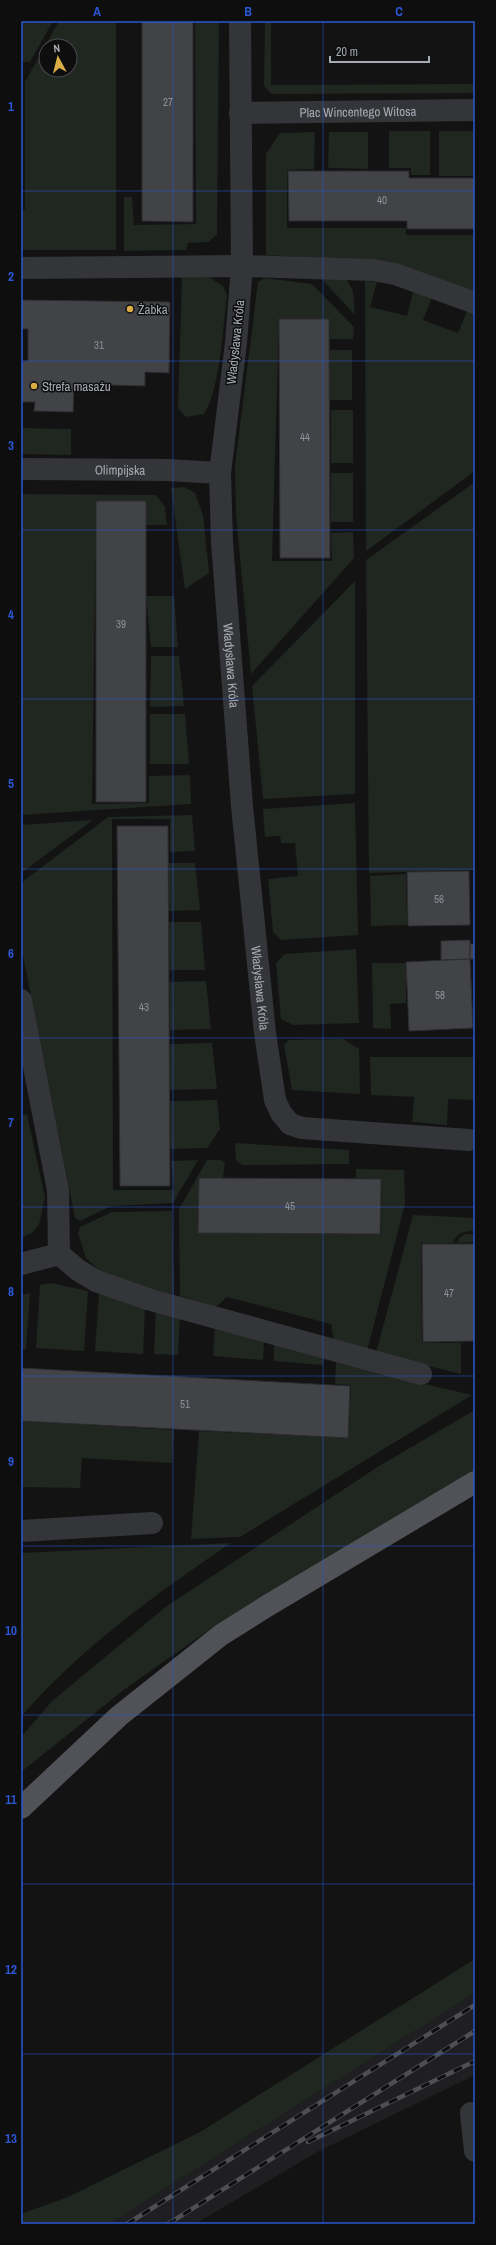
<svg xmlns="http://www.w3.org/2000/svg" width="496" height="2245" font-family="'Archivo Narrow',sans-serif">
  <rect width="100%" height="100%" fill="#131314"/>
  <path fill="#1f1f21" d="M 475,1993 L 475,2075 L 319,2151 L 195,2224 L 109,2224 Z"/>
  <g fill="#202620" fill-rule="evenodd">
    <path d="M 21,21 L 53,21 L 30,62 L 21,62 Z"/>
    <path d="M 59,21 L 116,21 L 116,250 L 21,250 L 21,210 L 25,210 L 25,82 ZM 46,46 L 70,46 L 70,70 L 46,70 Z"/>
    <path d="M 195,21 L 219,21 L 217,234 L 209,242 L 188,243 L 186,250 L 124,251 L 124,197 L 132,197 L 134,225 L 196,224 Z"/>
    <path d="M 265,21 L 271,21 L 271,85 L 475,84 L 475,93 L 272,94 L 264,86 Z"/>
    <path d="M 389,131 L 430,131 L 430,175 L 411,175 L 411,168 L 389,168 Z"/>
    <rect x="439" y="131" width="36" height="45"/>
    <path d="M 315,132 L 314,169 L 287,170 L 287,228 L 406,228 L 406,235 L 475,235 L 475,294 L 359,260 L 266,255 L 266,154 L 280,133 Z"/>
    <path d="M 329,132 L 368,132 L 368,169 L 328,168 Z"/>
    <path d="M 319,276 L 345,277 L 353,291 L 355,315 Z"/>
    <path d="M 182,277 L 209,277 L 223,286 L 227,295 C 223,326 220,390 204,414 L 186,417 L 178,408 Z"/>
    <path d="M 264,278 L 312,284 L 354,327 L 353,339 L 330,339 L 329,319 L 279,319 L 272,561 L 332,561 L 331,533 L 353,532 L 354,558 L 251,674 L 236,515 L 235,466 L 258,282 Z"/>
    <path d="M 365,281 L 377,282 L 370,307 L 407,316 L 413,292 L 432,297 L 423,320 L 458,333 L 467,311 L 475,313 L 475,471 L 366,551 Z"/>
    <rect x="330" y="350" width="22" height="50"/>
    <rect x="331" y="410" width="22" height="53"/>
    <path d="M 21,428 L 71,429 L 71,455 L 21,454 Z"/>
    <rect x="331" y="473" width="22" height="49"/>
    <path d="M 475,482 L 475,870 L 369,873 L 366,560 Z"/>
    <path d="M 184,487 L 195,493 L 203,515 L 209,573 L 185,589 L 171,488 Z"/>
    <path d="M 21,494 L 156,495 L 165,507 L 167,525 L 146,525 L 146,501 L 96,501 L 92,804 L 149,803 L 149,776 L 190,775 L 191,804 L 21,815 Z"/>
    <path d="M 355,581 L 355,794 L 263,799 L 252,686 Z"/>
    <path d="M 146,596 L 174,596 L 178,647 L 151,647 Z"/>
    <path d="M 151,656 L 179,656 L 184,706 L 150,707 Z"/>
    <path d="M 150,714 L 185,714 L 189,764 L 150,764 Z"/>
    <path d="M 355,803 L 358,935 L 281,940 L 273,932 L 268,879 L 298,876 L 295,843 L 281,843 L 280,836 L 265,837 L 263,809 Z"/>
    <path d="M 192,815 L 195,851 L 170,852 L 170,819 L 112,819 L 113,1190 L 174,1190 L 171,1161 L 198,1160 L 173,1203 L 111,1206 L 80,1221 L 75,1218 L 21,945 L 21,883 L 108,817 Z"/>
    <path d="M 93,820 L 21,873 L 21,825 Z"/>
    <path d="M 169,863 L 195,863 L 200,910 L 169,911 Z"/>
    <path d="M 406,874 L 407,925 L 371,926 L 370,876 Z"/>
    <path d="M 169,922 L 201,922 L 205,970 L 169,970 Z"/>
    <path d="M 356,949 L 359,1023 L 293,1025 L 281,1019 L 276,963 L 285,954 Z"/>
    <path d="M 372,963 L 406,963 L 406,1003 L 390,1004 L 391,1029 L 373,1028 Z"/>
    <path d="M 206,981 L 211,1029 L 170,1030 L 169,982 Z"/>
    <path d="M 343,1039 L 359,1049 L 360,1094 L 292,1090 L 284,1045 L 289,1040 Z"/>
    <path d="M 212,1043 L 217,1089 L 170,1090 L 170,1044 Z"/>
    <path d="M 370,1057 L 475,1057 L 475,1100 L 448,1099 L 447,1125 L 412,1122 L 414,1097 L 371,1095 Z"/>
    <path d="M 217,1100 L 220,1129 L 207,1148 L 170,1149 L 170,1101 Z"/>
    <path d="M 21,1114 L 27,1115 L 45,1197 L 39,1225 L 32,1233 L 21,1238 Z"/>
    <path d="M 235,1143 L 349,1150 L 349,1164 L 242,1165 L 236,1160 Z"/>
    <path d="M 207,1160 L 221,1160 L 225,1162 L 223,1178 L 199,1179 L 198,1233 L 381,1234 L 381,1179 L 356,1178 L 356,1169 L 404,1170 L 405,1204 L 367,1351 L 334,1341 L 331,1324 L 227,1297 L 216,1307 L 180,1296 L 179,1209 Z"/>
    <path d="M 172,1211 L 174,1295 L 106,1277 L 86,1258 L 78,1233 L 80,1227 L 112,1212 Z"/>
    <path d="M 413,1215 L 475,1218 L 475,1231 C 465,1231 457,1232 453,1243 L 421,1243 L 422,1343 L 461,1343 L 461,1374 L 376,1353 Z"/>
    <path d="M 465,1234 L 475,1234 L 475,1242 L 457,1243 L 459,1238 Z"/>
    <path d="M 51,1283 L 88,1291 L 84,1351 L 36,1348 L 40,1285 Z"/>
    <path d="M 30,1293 L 26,1349 L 21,1350 L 21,1295 Z"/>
    <path d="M 99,1293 L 145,1306 L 143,1354 L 95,1351 Z"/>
    <path d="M 156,1309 L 180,1317 L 178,1355 L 154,1354 Z"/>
    <path d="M 215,1326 L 264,1340 L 263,1360 L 213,1356 Z"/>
    <path d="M 274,1342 L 325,1355 L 323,1365 L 274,1361 Z"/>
    <path d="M 336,1360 L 412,1381 L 472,1395 L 240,1537 L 191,1539 L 199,1431 L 348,1438 L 351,1385 L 335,1384 Z"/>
    <path d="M 475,1410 L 475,1470 L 209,1630 L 125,1689 L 21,1772 L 21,1737 L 52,1701 L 167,1606 L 379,1466 Z"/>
    <path d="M 21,1421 L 174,1430 L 172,1463 L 82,1458 L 80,1488 L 21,1487 Z"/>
    <path d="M 231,1543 C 156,1594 80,1648 21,1717 L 21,1553 Z"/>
    <path d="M 475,1959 L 475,1993 L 109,2224 L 21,2224 L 21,2214 L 68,2197 L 200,2132 Z"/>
  </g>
  <g fill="#424347" stroke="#2d2d30">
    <path d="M 142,21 L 193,21 L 193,222 L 142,221 Z"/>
    <path d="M 288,171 L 409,171 L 409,178 L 475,178 L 475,229 L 407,229 L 407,221 L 289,221 Z"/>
    <path d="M 21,300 L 170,302 L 169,373 L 145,372 L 145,386 L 74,384 L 73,412 L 34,411 L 35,402 L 21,402 L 21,361 L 28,361 L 28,329 L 21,329 Z"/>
    <path d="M 279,319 L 329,319 L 330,558 L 280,558 Z"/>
    <rect x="96" y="501" width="50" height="301"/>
    <path d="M 117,826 L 168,826 L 170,1186 L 120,1186 Z"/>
    <path d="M 469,871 L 470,925 L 408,926 L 407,872 Z"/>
    <path d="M 470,940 L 470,959 L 441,960 L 441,941 Z"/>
    <rect x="470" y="944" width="5" height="15"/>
    <path d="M 470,959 L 473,1028 L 409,1031 L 406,962 Z"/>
    <path d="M 199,1178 L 381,1179 L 380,1234 L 198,1233 Z"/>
    <path d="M 422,1244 L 475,1244 L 475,1341 L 423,1342 Z"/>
    <path d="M 21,1368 L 350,1386 L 348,1438 L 21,1421 Z"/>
  </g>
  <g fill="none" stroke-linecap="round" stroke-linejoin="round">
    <g stroke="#343539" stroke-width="22">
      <path id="s1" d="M 240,21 L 242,266 L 236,343 L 220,473 L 222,542 L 242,806 L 265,1033 L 275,1100 L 281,1113 L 290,1124 L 302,1128 L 469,1140"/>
      <path id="s2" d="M 240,113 L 475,110"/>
      <path d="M 21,268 L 242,266 L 373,270 L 395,274 L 475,303"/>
      <path id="s3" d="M 21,469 L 167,470 L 220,473"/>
      <path d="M 21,1000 L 58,1190 L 59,1254"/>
      <path d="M 59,1254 L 78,1270 L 96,1281 L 151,1300 L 421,1374"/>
      <path d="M 21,1264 L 59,1254"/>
      <path d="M 21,1531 L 152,1523"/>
      <path d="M 471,2113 L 475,2151"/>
    </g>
    <path stroke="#515257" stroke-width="22" d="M 21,1808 L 119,1716 L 221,1635 L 267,1606 L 475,1482"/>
    <g stroke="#4d4f53" stroke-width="4.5">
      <g id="rail">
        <path d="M 308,2142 L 475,2061"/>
        <path d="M 127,2224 L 475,2005"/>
        <path d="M 168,2224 L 475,2031"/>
      </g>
    </g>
    <use href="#rail" stroke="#0e0e0f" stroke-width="3" stroke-dasharray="9" stroke-linecap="butt"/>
  </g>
  <path fill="none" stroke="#2b57d4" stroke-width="1" stroke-opacity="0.55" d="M 173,21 L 173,2224M 323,21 L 323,2224M 21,191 L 475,191M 21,361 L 475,361M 21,530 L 475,530M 21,699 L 475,699M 21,869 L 475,869M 21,1038 L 475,1038M 21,1207 L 475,1207M 21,1376 L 475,1376M 21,1546 L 475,1546M 21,1715 L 475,1715M 21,1884 L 475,1884M 21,2054 L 475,2054"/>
  <g fill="#dbad44" stroke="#0e0e0f" stroke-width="1.5">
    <circle cx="130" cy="309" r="4"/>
    <circle cx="34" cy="386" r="4"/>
  </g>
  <g text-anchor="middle" stroke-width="3" stroke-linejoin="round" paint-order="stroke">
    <g font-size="11" fill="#8d9098">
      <text x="168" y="106">27</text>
      <text x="382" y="204">40</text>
      <text x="99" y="349">31</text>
      <text x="305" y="441">44</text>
      <text x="121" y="628">39</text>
      <text x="439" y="903">56</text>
      <text x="440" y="999">58</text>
      <text x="144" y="1011">43</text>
      <text x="290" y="1210">45</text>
      <text x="449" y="1297">47</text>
      <text x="185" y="1408">51</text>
    </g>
    <g font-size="13" fill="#a6aab3" stroke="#0e0e0f">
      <text dy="5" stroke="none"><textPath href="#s2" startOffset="118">Plac Wincentego Witosa</textPath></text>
      <text transform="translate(235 342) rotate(-84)" y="5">Władysława Króla</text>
      <text dy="5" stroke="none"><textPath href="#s3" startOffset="99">Olimpijska</textPath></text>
      <text dy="5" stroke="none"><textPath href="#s1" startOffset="646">Władysława Króla</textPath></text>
      <text dy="5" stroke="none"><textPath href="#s1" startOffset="970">Władysława Króla</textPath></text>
    </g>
    <g font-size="13" fill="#a6aab3" stroke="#0e0e0f" text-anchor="start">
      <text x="138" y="314">Żabka</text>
      <text x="42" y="391">Strefa masażu</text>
    </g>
  </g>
  <rect width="496" height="2245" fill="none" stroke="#0e0e0f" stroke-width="44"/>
  <g transform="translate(58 58) rotate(353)"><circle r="19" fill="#0e0e0f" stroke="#4b4c51"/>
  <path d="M0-3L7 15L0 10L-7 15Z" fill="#dbad44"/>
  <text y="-6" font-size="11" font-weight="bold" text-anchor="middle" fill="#a6aab3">N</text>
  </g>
  <path d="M330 56v6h99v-6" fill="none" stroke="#a6aab3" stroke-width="2"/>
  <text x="336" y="56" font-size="12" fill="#a6aab3" stroke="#0e0e0f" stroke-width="3" paint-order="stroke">20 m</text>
  <rect x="22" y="22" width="452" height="2201" fill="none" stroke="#2b57d4" stroke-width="1.5"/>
  <g font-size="13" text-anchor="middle" font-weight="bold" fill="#2b57d4">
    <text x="97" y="16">A</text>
    <text x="248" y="16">B</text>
    <text x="399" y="16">C</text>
    <text x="11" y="111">1</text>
    <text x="11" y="281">2</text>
    <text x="11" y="450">3</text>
    <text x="11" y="619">4</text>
    <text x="11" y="788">5</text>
    <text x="11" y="958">6</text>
    <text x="11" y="1127">7</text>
    <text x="11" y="1296">8</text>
    <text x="11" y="1466">9</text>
    <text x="11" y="1635">10</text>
    <text x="11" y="1804">11</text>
    <text x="11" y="1974">12</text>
    <text x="11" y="2143">13</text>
  </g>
</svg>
